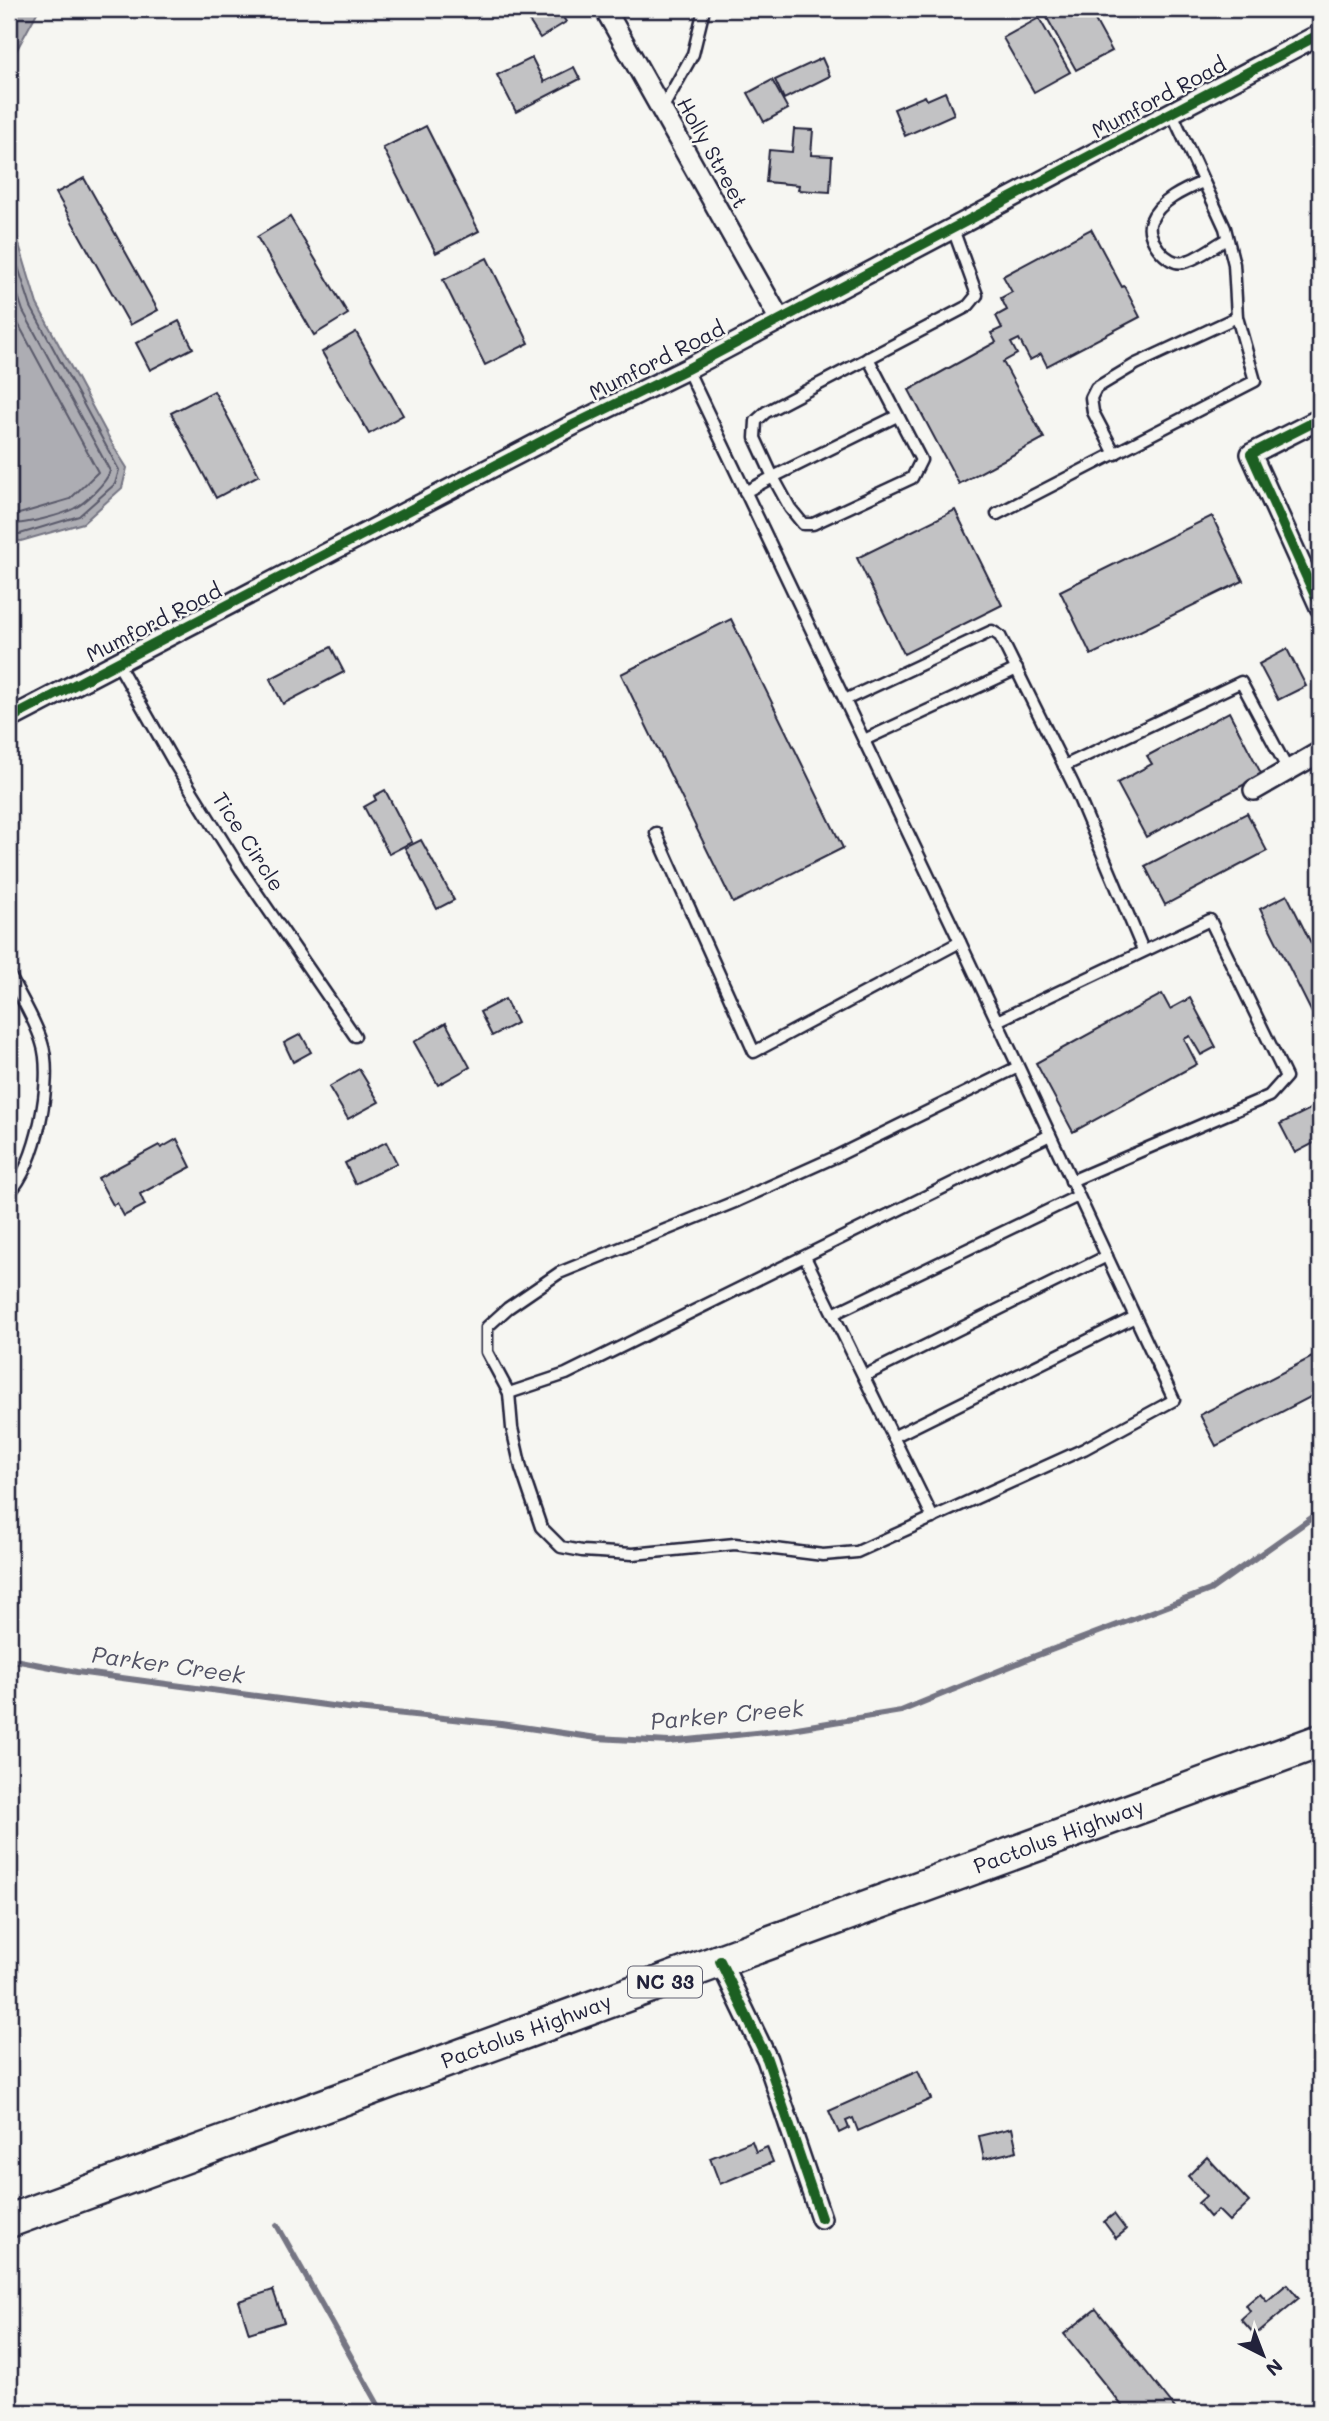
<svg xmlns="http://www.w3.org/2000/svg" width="1329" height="2421" font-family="Mali,sans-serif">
  <rect width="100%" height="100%" fill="#f6f6f2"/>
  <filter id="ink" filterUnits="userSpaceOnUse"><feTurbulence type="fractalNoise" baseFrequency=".0143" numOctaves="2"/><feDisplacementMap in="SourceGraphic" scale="14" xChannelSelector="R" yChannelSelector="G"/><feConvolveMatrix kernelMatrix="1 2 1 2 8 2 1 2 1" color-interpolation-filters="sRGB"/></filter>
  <g filter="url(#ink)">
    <g fill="#adadb3" stroke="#757583" stroke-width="2">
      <path d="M 9,9 L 39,9 L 9,64 Z"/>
      <path d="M 9,211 L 37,304 L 114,447 L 127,468 L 122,488 L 83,523 L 21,541 L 9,540 Z"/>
    </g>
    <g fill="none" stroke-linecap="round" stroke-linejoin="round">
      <g stroke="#5a5a6b" stroke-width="2">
        <path d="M 9,239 L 31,307 L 119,470 L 115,484 L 79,516 L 20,534 L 9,533"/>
        <path d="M 9,268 L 23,311 L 110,471 C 107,482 85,503 75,508 C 63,515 23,525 9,524"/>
        <path d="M 9,302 L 14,316 L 98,472 L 70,499 L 19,514 L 9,514"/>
      </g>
      <g stroke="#757583" stroke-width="6">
        <path d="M 9,1659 L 77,1672 L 347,1708 L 501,1724 L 597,1738 L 669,1742 L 785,1730 L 901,1711 L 1030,1658 L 1210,1590 L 1320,1512"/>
        <path d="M 277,2225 L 382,2412"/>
      </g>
    </g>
    <g fill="#c2c2c4" stroke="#22223b" stroke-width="2">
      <path d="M 536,9 L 558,9 L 566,22 L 540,38 L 526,16 Z"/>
      <path d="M 1058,9 L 1089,9 L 1112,51 L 1076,70 L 1046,16 Z"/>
      <path d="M 1039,18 L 1070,72 L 1034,92 L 1003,38 Z"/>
      <path d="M 532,58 L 544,82 L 574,67 L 580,79 L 516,112 L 497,75 Z"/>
      <path d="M 822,58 L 830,76 L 784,99 L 775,80 Z"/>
      <path d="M 772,80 L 788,109 L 764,122 L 748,93 Z"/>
      <path d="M 945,92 L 954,114 L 905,136 L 894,109 L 925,96 L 927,100 Z"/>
      <path d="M 426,126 L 479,231 L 436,253 L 383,148 Z"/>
      <path d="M 794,129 L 813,130 L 811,155 L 832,156 L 830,192 L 798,190 L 799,185 L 766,182 L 769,150 L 792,152 Z"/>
      <path d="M 84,178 L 158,310 L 130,325 L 56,193 Z"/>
      <path d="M 290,217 L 348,314 L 314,335 L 257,237 Z"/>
      <path d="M 1091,229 L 1122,287 L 1124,286 L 1140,317 L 1047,366 L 1041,354 L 1030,360 L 1019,339 L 1011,343 L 1017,354 L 1003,362 L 1044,438 L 959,484 L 909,390 L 996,342 L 991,333 L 1002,328 L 996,316 L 1007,310 L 1001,298 L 1012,292 L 1003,276 Z"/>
      <path d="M 487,258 L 529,343 L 485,365 L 443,280 Z"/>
      <path d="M 179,321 L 193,348 L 150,370 L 136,343 Z"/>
      <path d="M 356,332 L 403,415 L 369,434 L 322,352 Z"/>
      <path d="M 214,391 L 259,475 L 216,498 L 171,413 Z"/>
      <path d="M 955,510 L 1002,605 L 904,654 L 857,558 Z"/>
      <path d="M 1212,516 L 1243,581 L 1091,655 L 1060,591 Z"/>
      <path d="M 731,619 L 843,848 L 733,903 L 621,674 Z"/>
      <path d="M 331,647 L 344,672 L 283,704 L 270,679 Z"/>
      <path d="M 1287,649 L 1306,686 L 1278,700 L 1259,664 Z"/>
      <path d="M 1229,712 L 1262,775 L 1146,837 L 1117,783 L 1152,764 L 1147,756 Z"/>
      <path d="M 385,790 L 412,842 L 389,854 L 364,807 L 376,800 L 374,796 Z"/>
      <path d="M 1247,813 L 1267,851 L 1165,905 L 1145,866 Z"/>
      <path d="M 421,840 L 454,900 L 437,909 L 405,848 Z"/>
      <path d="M 1287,895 L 1320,961 L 1320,1029 L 1260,909 Z"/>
      <path d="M 1162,994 L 1170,1009 L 1190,998 L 1216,1047 L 1201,1055 L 1190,1036 L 1184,1039 L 1197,1064 L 1073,1132 L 1036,1063 Z"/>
      <path d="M 505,999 L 517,1023 L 492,1036 L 480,1012 Z"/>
      <path d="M 446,1023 L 470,1067 L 438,1085 L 414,1042 Z"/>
      <path d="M 301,1034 L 311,1052 L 293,1062 L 284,1043 Z"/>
      <path d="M 359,1069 L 379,1102 L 348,1119 L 329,1087 Z"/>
      <path d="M 1320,1104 L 1320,1140 L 1295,1153 L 1280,1124 Z"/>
      <path d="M 177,1139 L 191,1167 L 140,1194 L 145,1205 L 124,1216 L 117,1203 L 113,1205 L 98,1178 L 159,1145 L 161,1148 Z"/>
      <path d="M 386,1142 L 397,1163 L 355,1184 L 345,1163 Z"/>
      <path d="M 1320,1353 L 1320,1392 L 1216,1446 L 1200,1415 Z"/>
      <path d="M 918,2071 L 931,2099 L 858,2131 L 853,2118 L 846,2121 L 849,2128 L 839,2133 L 829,2111 Z"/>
      <path d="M 1012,2128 L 1017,2151 L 984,2159 L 979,2136 Z"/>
      <path d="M 752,2141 L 756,2152 L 767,2147 L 773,2162 L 720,2184 L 710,2158 Z"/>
      <path d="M 1207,2157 L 1249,2202 L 1229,2221 L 1218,2210 L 1210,2217 L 1198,2203 L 1206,2196 L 1188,2176 Z"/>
      <path d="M 1114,2214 L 1126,2230 L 1116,2238 L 1104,2222 Z"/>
      <path d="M 1287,2284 L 1299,2298 L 1255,2335 L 1241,2319 L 1250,2311 L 1246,2305 L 1260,2293 L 1267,2301 Z"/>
      <path d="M 273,2290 L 284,2322 L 249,2333 L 239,2301 Z"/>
      <path d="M 1096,2309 L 1178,2412 L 1127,2412 L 1064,2334 Z"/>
    </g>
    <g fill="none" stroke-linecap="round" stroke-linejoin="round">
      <g stroke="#22223b" stroke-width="15">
        <g id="service">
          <path d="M 662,109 L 693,54 L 704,9"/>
          <path d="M 1203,182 C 1184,190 1159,201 1151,221 C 1144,236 1167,267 1184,262 C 1198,259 1214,246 1227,239"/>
          <path d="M 868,358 L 921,460 L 912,478 L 813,524 L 803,524 L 790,508 L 773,477 L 897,416"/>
          <path d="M 687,369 L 960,942 L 1174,1400 L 1084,1449 L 857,1552 L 823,1555 L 735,1544 L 633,1554 L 582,1551 L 561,1547 L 541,1527 L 521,1468 L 512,1428 L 509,1393 L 487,1352 L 487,1327 L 508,1308 L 559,1273 L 737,1201 L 835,1157 L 1018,1067"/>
          <path d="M 1115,454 L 1093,412 L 1091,398 L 1096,388 L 1136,364 L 1237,317"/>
          <path d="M 745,492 L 773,477 L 755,438 L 756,421 L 766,412 L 968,306 L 977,295 L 953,229"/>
          <path d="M 997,514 L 1255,381 L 1237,317 L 1234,264 L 1225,228 L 1172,113"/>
          <path d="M 118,664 L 173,761 L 241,870 L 355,1036"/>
          <path d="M 845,700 L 992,631 L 1000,636 L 1073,784 L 1143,950"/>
          <path d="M 864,740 L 1017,669"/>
          <path d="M 1064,766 L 1241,682 L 1288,770"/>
          <path d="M 656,833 L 754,1052 L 960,942"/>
          <path d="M 9,974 C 19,995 36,1021 42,1043 C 54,1079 36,1167 9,1193"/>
          <path d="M 997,1021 L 1210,920 L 1286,1077 L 1269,1096 L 1071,1181"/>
          <path d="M 805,1257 L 933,1518"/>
          <path d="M 833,1314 L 1078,1196"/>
          <path d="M 864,1376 L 1107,1256"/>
          <path d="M 509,1393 L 566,1374 L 1050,1135"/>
          <path d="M 893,1437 L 1135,1317"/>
        </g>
      </g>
      <g stroke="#22223b" stroke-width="24">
        <g id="minor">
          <path d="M 605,9 L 780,320"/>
          <path d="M 1320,419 L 1251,454 L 1320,607"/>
          <path d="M 9,719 L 575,424 L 687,369 L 1320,34"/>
          <path d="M 1254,790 L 1320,752"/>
          <path d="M 720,1961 L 767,2059 L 821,2218"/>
        </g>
      </g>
      <g stroke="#22223b" stroke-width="37">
        <g id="primary">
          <path id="s1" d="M 9,2221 L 1320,1741"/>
        </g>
      </g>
      <use href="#service" stroke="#f6f6f2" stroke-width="10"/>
      <use href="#minor" stroke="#f6f6f2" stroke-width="19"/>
      <use href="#primary" stroke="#f6f6f2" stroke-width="32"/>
      <g stroke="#f6f6f2" stroke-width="15">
        <g id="cycleway">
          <path d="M 1320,419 L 1251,454 L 1320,607"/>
          <path d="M 9,719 L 575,424 L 687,369 L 1320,34"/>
          <path d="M 720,1961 L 767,2059 L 821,2218"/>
        </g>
      </g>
      <use href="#cycleway" stroke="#1b5e20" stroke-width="10"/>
    </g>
  </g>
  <g text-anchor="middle" stroke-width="5" stroke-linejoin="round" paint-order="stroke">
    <rect fill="#f6f6f2" stroke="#626272" stroke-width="2" x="628" y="1966.5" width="74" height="31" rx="5"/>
    <g font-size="19" font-weight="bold" fill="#22223b">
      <text x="665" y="1989">NC 33</text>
    </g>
    <g font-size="21" fill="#22223b" stroke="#f6f6f2">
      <text transform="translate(1159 98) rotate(-28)" y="7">Mumford Road</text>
      <text transform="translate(712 153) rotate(61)" y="7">Holly Street</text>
      <text transform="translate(657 361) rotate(-27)" y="7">Mumford Road</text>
      <text transform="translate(154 623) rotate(-27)" y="7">Mumford Road</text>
      <text transform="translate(248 842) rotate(57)" y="7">Tice Circle</text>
      <text dy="7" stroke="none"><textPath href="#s1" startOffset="1118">Pactolus Highway</textPath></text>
      <text dy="7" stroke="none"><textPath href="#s1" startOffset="551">Pactolus Highway</textPath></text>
    </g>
    <g font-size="23" font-style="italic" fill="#535365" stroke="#f6f6f2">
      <text transform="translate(168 1665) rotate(8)" y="8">Parker Creek</text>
      <text transform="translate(727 1715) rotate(-5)" y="8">Parker Creek</text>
    </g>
  </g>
  <rect width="1329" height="2421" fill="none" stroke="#f6f6f2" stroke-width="35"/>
  <rect x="18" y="18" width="1294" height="2386" fill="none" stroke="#22223b" stroke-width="2.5" filter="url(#ink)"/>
  <g transform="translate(1263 2355) rotate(138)" stroke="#f6f6f2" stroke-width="5" paint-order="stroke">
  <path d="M0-5L12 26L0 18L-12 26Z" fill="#22223b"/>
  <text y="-10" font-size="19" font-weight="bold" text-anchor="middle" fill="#22223b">N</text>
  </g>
</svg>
